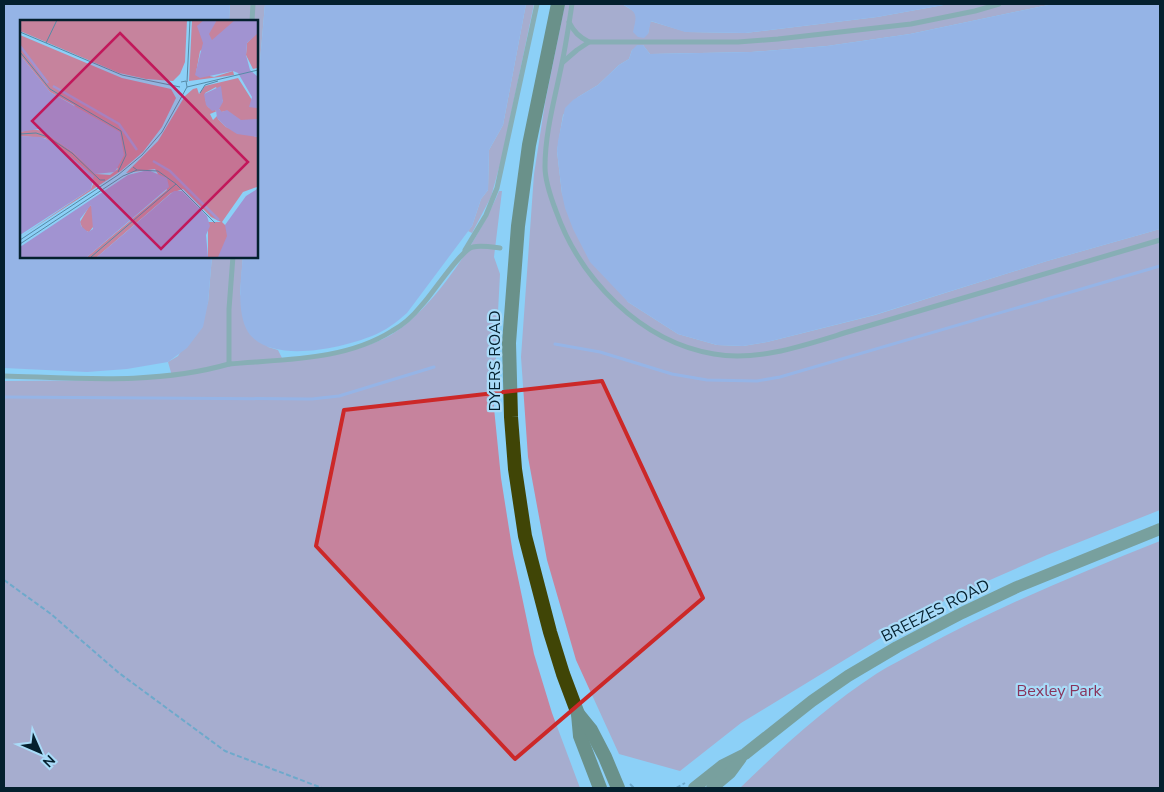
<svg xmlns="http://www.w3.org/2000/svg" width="1164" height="792" font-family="'Nunito Sans',sans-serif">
  <rect width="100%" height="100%" fill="#8cd0f7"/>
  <g fill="#c6839d">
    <path d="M 230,4 L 265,4 L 256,107 L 256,21 L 229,21 Z"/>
    <path d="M 526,4 L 534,4 L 502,157 L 491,197 L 472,233 L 468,231 L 472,226 L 481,199 L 488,190 L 489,150 L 503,125 Z"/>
    <path d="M 565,4 L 622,4 L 635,12 L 648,34 L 650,21 L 687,32 L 745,33 L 877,17 L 949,4 L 1053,4 L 910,34 L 827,46 L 751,52 L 650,54 L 643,45 L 632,50 L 629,59 L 619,65 L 598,85 L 578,97 L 563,115 L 557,151 L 562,194 L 628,302 L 678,334 L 717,345 L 743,346 L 767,342 L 875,315 L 1047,261 L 1160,229 L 1160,510 L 1047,555 L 951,597 L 882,637 L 741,723 L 680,771 L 619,754 L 576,660 L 547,560 L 528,457 L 521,357 L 534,174 L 545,103 Z"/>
    <path d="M 499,191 L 502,191 L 494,257 L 500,274 L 496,350 L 496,376 L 491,378 L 501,478 L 513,554 L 534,654 L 552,713 L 580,788 L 4,788 L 4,381 L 128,380 L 172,376 L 168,362 L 178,356 L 208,303 L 212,256 L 243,256 L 240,294 L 268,347 L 278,350 L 284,362 C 318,357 352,354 383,339 C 428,319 481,236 499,191 Z"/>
    <path d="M 1160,541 L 1160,788 L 740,788 C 782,747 827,706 876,674 C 890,665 905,658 919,650 C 996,607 1078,574 1160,541 Z"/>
  </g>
  <g fill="#a193d1">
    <path d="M 4,4 L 230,4 L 229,21 L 21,21 L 21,256 L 212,256 L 208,303 L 203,327 L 187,348 L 168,362 L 127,369 L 87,372 L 4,368 Z"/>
    <path d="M 265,4 L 526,4 L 503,125 L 489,150 L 488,190 L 481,199 L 472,226 L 407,313 C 397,322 385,331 372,336 C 342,348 270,365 248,332 C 236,312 241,278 243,256 L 256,256 L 256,107 Z"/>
    <path d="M 622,4 L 949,4 L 877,17 L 745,33 L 685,32 L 651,21 L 648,34 L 644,38 L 638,37 L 633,32 C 637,14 638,13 622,4 Z"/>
    <path d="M 1053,4 L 1160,4 L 1160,229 L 1047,261 L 874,315 L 767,342 L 743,346 L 717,345 L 678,334 L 628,302 L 590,262 L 573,229 L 565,208 L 562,194 L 557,151 L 558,141 L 565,108 L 573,100 L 598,85 L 619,65 L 629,59 L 632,50 L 637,45 L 643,45 L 650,54 L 751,52 L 827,46 L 910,34 Z"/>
  </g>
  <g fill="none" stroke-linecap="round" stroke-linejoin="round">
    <g stroke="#a193d1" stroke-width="3">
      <path d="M 555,344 L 600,352 L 672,374 L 707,380 L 757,381 L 780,377 L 1160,266"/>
      <path d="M 4,397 L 312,399 L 339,396 L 434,367"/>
    </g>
    <g stroke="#4a7b96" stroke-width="2" stroke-dasharray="5 2.5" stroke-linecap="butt">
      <path d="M 4,580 L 51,614 L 119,673 L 225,751 L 322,788"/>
      <path d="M 630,784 L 634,788"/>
      <path d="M 676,788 L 685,783"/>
    </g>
    <g stroke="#818664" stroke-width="5">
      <path d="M 572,4 C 569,24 566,44 562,63 C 555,98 545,132 545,167 C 545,182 551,198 556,211 C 580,279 641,342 714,354 C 759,362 808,344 851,331 L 1160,240"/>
      <path d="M 252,21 L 253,4"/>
      <path d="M 569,22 C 574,32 579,37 589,42"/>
      <path d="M 563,62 L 577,50 L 589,42 L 738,42 L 778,39 L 911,24 L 975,11 L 999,4"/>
      <path d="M 465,250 L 486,215 L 497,188 L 537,4"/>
      <path d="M 233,256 L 229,309 L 229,364 C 283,359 344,361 392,331 C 403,325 413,316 421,306 C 432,295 461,249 473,247 C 481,245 492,247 500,248"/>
      <path d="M 4,376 C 78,378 156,385 229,364"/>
    </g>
    <g stroke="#606632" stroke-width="12">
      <path d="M 694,788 L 723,765 L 745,754 L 812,701 L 848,676 L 897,647 L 962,613 L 1017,587 L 1160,529"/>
      <path d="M 712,788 L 730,773 L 741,758"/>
    </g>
    <g stroke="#404506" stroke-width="14">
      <path d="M 558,4 L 529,145 L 518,226 L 509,343 L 511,417 L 515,469 L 525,536 L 550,632 L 563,674 L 578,714 L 580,736 L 600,788"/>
      <path d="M 578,714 L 591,730 L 605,757 L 618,788"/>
    </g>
  </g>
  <path d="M0 0H1164V792H0ZM 602,381 L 703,598 L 515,759 L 316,546 L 344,410 Z" fill="#8cd0f7" fill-opacity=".55" fill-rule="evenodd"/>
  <path fill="none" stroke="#cc2828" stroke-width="4" stroke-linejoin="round" d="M 602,381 L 703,598 L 515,759 L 316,546 L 344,410 Z"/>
  <g text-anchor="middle" stroke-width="4.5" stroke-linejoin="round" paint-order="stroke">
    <g font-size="16" fill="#04202e" stroke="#a9dbf8">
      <text transform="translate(494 361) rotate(-90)" y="6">DYERS ROAD</text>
      <text transform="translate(935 610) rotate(-27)" y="6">BREEZES ROAD</text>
    </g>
    <g font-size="16" fill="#88345b" stroke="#a9dbf8">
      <text x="1059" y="696">Bexley Park</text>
    </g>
  </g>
  <g transform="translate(20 20)">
    <rect width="238" height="238" fill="#8cd0f7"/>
    <path d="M 0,0 L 167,0 L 165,42 L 160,54 L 153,61 L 126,59 L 99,53 L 0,11 ZM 172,0 L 219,0 L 180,31 L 176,53 L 194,57 L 213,51 L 214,55 L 169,61 ZM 237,13 L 237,48 L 233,49 L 226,35 L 227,23 ZM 0,15 L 102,58 L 151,69 L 156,78 L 142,107 L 123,132 L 101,151 L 0,217 L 71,169 L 73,164 L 71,155 L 25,118 L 0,116 L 0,112 L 12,109 L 23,111 L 54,133 L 76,154 L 90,155 L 98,149 L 54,85 L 30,72 L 0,35 ZM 218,58 L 237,88 L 237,112 L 207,91 L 201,92 L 198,87 L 203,81 L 196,67 L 185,73 L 185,79 L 188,87 L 197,91 L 190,94 L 193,100 L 199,94 L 198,99 L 206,107 L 237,117 L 237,167 L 223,172 L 202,202 L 206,206 L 212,201 L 237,237 L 188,237 L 188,202 L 201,202 L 191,197 L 163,169 L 151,173 L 77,237 L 67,237 L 147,170 L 135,149 L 106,153 L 138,121 L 165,76 L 173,69 L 177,68 L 179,74 L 185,66 ZM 70,185 L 73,188 L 73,207 L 69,212 L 63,210 L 60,202 Z" fill="#c6839d"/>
    <path d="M 184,0 L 197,0 L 189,14 L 192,20 L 215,0 L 237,0 L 237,14 L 227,23 L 226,35 L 230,50 L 237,56 L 237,88 L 229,87 L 232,77 L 218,53 L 213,51 L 180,58 L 175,55 L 183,23 L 177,6 ZM 0,35 L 30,72 L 100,112 L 104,135 L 95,152 L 75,154 L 54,133 L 19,109 L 0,112 ZM 201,66 L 203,82 L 199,89 L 202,92 L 207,90 L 221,100 L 237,99 L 237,117 L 217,114 L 206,107 L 197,98 L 196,90 L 192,91 L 186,85 L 184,74 ZM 0,116 L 21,117 L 33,122 L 74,156 L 71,169 L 0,215 ZM 128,150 L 147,158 L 149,167 L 67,237 L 0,237 L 0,227 L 108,155 ZM 71,185 L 73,209 L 68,212 L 61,206 L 60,199 ZM 237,169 L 237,237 L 198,237 L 207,216 L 205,205 L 226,176 ZM 154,171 L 162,171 L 187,196 L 190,206 L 186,215 L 188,237 L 77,237 Z" fill="#a193d1" fill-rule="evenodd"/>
    <path fill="none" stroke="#a193d1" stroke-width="2.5" d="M 0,26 L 28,63M 33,66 L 99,104 L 117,130M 133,141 L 150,151 L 199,200"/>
    <path fill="none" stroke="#568aa7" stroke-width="1" d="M 0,12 L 102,55 L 160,67M 26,23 L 37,0M 0,32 L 30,69 L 101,111 L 106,135 L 98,152M 167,62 L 170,0M 167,67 L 238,50M 180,73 L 185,65 L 198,61M 0,114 L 16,113 L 28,117 L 52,133 L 80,160 L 85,160M 156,164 L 195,203M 0,220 L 98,155 L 122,135 L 142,112 L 167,67 L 166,61 L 161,62M 0,224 L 103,156 L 117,150M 71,237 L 156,164 L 138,151 L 117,150 L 113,147"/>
    <path fill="#c2185b" fill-opacity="0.15" stroke="#c2185b" stroke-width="2.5" d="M 100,13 L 228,142 L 141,229 L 12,101 Z"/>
    <rect width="238" height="238" fill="none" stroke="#04202e" stroke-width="2.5"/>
  </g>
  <rect width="1164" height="792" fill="none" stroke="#04202e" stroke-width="10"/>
  <g transform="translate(40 752) rotate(135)" stroke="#a9dbf8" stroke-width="4" paint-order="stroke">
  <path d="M0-4L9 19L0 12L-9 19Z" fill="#04202e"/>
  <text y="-8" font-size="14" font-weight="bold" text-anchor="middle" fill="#04202e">N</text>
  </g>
</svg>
